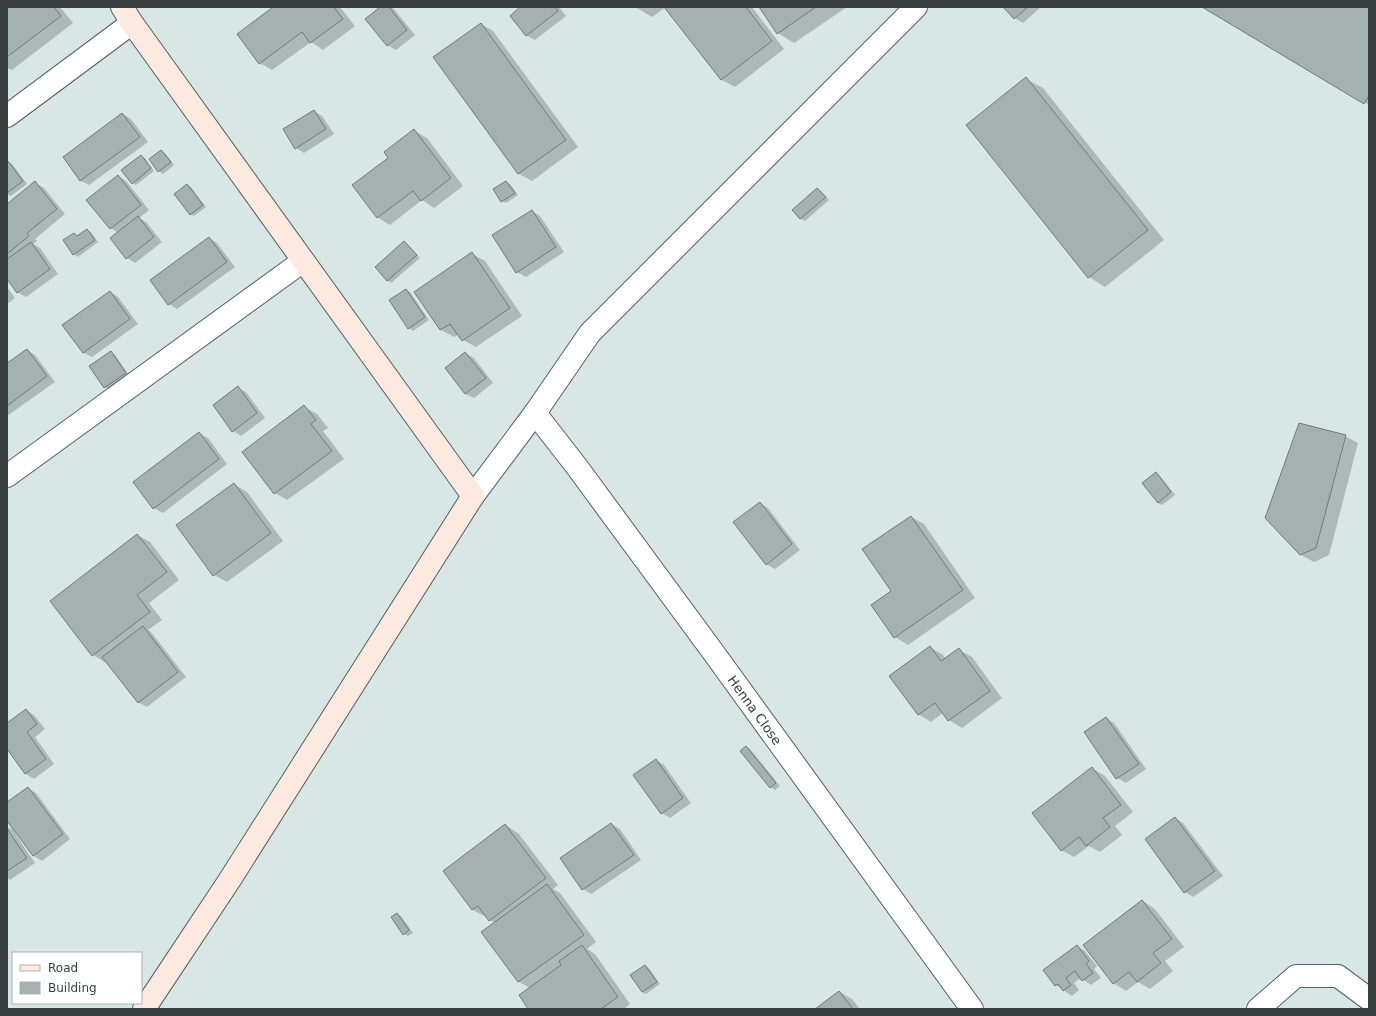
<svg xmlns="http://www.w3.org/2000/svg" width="1376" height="1016" font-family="'DejaVu Sans',sans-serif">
  <rect width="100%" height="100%" fill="#d9e6e6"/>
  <g fill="#0003">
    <path d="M 7,7 L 60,7 L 73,23 L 12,70 L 7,68 Z"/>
    <path d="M 275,7 L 340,7 L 355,26 L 323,50 L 311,42 L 272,70 L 260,63 Z"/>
    <path d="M 382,7 L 390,7 L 394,9 L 415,35 L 396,50 L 387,45 Z"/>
    <path d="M 522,7 L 559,7 L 566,16 L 535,40 L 526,35 Z"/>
    <path d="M 635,7 L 666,7 L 652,17 Z"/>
    <path d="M 666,7 L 752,7 L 784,49 L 735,87 L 722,80 Z"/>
    <path d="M 760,7 L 847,7 L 794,43 L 778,33 Z"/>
    <path d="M 1005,7 L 1041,7 L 1023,23 L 1015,18 Z"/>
    <path d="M 1204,7 L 1369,7 L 1369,105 Z"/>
    <path d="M 481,24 L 493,31 L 578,147 L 532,181 L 519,174 L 435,57 Z"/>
    <path d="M 1026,79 L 1043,88 L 1164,240 L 1105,287 L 1089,277 L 967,125 Z"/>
    <path d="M 314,111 L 322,116 L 334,134 L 304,153 L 296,148 L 284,130 Z"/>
    <path d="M 123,114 L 131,119 L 148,142 L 89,185 L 81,181 L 64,158 Z"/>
    <path d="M 414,131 L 427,138 L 463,186 L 434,208 L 422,200 L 390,225 L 377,217 L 390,158 Z"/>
    <path d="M 161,151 L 165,153 L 174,165 L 163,174 L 159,171 Z"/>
    <path d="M 141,156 L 145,158 L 154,171 L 136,185 L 133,183 Z"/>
    <path d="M 8,162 L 12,164 L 27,184 L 11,196 L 7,194 L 7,163 Z"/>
    <path d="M 118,176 L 126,181 L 149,210 L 139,218 L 146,222 L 162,242 L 135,263 L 127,258 L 118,233 L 111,228 Z"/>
    <path d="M 506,182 L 510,184 L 518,195 L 506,203 L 502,201 Z"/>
    <path d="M 35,183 L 44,188 L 65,214 L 35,239 L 37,241 L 33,244 L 40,248 L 58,274 L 26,297 L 17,292 L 7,278 L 7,205 Z"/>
    <path d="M 187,185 L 191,187 L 206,207 L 194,216 L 190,214 Z"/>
    <path d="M 817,189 L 821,191 L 829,200 L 805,221 L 801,219 L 793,210 Z"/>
    <path d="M 532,211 L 540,216 L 564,252 L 526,277 L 517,272 Z"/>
    <path d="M 87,230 L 91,232 L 98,242 L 78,257 L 74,254 L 74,234 L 78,236 Z"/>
    <path d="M 209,238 L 217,243 L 235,267 L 177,309 L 169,304 L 151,280 Z"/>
    <path d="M 404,242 L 408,245 L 420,258 L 391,283 L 387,280 Z"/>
    <path d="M 472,254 L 485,261 L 522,316 L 476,347 L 463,340 L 459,334 L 454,337 L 441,330 L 415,292 Z"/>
    <path d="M 7,287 L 15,298 L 7,304 Z"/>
    <path d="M 406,290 L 410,292 L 429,320 L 413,331 L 409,328 Z"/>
    <path d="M 110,292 L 118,297 L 138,324 L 92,357 L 84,353 L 64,325 Z"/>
    <path d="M 27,350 L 35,355 L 55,382 L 7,416 L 7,364 Z"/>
    <path d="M 111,353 L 115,355 L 129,375 L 109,389 L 105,387 Z"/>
    <path d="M 465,353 L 474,358 L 493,383 L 474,398 L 465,394 Z"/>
    <path d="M 238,388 L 246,392 L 265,418 L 241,436 L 233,431 Z"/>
    <path d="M 304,407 L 317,414 L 328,428 L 323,431 L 344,459 L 287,500 L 275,493 Z"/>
    <path d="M 199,433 L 208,438 L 227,464 L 163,513 L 154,508 Z"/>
    <path d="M 1345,436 L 1358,443 L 1329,555 L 1314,562 L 1301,555 Z"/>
    <path d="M 1156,473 L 1160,476 L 1175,495 L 1162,505 L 1158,503 L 1143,483 Z"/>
    <path d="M 234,484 L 247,492 L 283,541 L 227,582 L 214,575 Z"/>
    <path d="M 760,503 L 768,508 L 800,550 L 775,569 L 766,564 Z"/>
    <path d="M 911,517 L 924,524 L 975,598 L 908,645 L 895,637 L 873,605 L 892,591 Z"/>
    <path d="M 137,535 L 150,542 L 179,580 L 149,603 L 162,620 L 148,630 L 151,632 L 186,677 L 147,707 L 138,702 L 107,662 L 106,663 L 93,655 L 51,601 Z"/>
    <path d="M 930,647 L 943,655 L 946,659 L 959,650 L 972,657 L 1002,698 L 962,728 L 949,720 L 943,713 L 931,722 L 918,714 Z"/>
    <path d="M 26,710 L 34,715 L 45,729 L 35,737 L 54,764 L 34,779 L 26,774 L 7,748 L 7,724 Z"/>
    <path d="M 1106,718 L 1114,723 L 1146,769 L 1126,783 L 1117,778 Z"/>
    <path d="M 746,747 L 750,749 L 780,786 L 775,790 L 771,787 L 741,751 Z"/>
    <path d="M 656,760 L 664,765 L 691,803 L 670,818 L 662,813 Z"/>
    <path d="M 1092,768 L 1105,776 L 1133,812 L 1115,826 L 1122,835 L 1100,852 L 1089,846 L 1074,857 L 1061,850 Z"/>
    <path d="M 28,788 L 36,793 L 70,839 L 42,861 L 34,856 L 7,820 L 7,803 Z"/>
    <path d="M 1175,818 L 1183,823 L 1223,876 L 1193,897 L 1185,892 Z"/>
    <path d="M 611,824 L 620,829 L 641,860 L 591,894 L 583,889 Z"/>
    <path d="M 505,825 L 518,833 L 558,885 L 553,889 L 560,893 L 596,942 L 587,949 L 595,954 L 630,1004 L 624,1009 L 530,1009 L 530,988 L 519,982 L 483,932 L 495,923 L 490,920 L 487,916 L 486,917 L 473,910 L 444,871 Z"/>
    <path d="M 7,827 L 12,829 L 35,863 L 10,880 L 7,878 Z"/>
    <path d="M 1143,901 L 1155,909 L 1184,947 L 1165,961 L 1173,971 L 1150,989 L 1138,982 L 1126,991 L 1113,983 Z"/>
    <path d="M 397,914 L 401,916 L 413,933 L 408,936 L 404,934 Z"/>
    <path d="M 1077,946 L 1085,951 L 1097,966 L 1094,969 L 1101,978 L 1091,985 L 1081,978 L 1074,983 L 1079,990 L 1072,996 L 1056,985 Z"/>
    <path d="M 645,966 L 649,968 L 660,984 L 646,994 L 642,992 Z"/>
    <path d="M 840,992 L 852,999 L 860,1009 L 816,1009 Z"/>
  </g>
  <g fill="#a5b1b1" stroke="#707b7c">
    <path d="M 7,7 L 54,7 L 61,16 L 7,57 Z"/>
    <path d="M 273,7 L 334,7 L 343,19 L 310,43 L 302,32 L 259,64 L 237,34 Z"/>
    <path d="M 380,7 L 389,7 L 407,30 L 387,46 L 365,19 Z"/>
    <path d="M 520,7 L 555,7 L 558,11 L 526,36 L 510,16 Z"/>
    <path d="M 664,7 L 746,7 L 772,41 L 721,80 Z"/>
    <path d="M 759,7 L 816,7 L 777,34 Z"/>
    <path d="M 1003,7 L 1028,7 L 1014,19 Z"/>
    <path d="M 1202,7 L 1369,7 L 1369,96 L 1364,104 Z"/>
    <path d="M 481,23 L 566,140 L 518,174 L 433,57 Z"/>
    <path d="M 1026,77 L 1148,230 L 1088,278 L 966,125 Z"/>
    <path d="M 314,110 L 326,129 L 295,149 L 283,129 Z"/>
    <path d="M 122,113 L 140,137 L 80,181 L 63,157 Z"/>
    <path d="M 414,129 L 451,178 L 421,201 L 413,191 L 377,218 L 352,185 L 388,158 L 384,152 Z"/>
    <path d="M 161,150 L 171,162 L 158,172 L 149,159 Z"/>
    <path d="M 141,155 L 151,168 L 132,184 L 121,170 Z"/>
    <path d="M 8,161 L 23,181 L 7,193 L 7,162 Z"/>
    <path d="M 118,175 L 141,205 L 110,229 L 86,200 Z"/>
    <path d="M 35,181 L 57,209 L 27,233 L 29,236 L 7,254 L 7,204 Z"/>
    <path d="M 506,181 L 515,193 L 501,202 L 493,189 Z"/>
    <path d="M 187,184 L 203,205 L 190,215 L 174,194 Z"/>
    <path d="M 817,188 L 826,197 L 800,219 L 792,210 Z"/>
    <path d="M 532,210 L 556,247 L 516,273 L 492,235 Z"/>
    <path d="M 138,216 L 154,237 L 126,259 L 110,238 Z"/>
    <path d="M 87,229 L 95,240 L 73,255 L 63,240 L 74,233 L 77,236 Z"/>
    <path d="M 209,237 L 227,262 L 168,305 L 150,280 Z"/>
    <path d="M 404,241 L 417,255 L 387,281 L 375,267 Z"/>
    <path d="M 31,242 L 50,269 L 17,293 L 7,279 L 7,259 Z"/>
    <path d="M 472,252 L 510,308 L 462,341 L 450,324 L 440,330 L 414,292 Z"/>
    <path d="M 406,289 L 425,317 L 408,329 L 389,300 Z"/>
    <path d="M 110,291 L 130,319 L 83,353 L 62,325 Z"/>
    <path d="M 27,349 L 47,376 L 7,406 L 7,363 Z"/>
    <path d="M 111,351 L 126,373 L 104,388 L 89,366 Z"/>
    <path d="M 465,352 L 486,378 L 465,394 L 445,368 Z"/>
    <path d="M 238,386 L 257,413 L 232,432 L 213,405 Z"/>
    <path d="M 304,405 L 316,420 L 311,424 L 332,451 L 274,494 L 242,452 Z"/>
    <path d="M 1299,423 L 1346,435 L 1316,548 L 1300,555 L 1265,518 Z"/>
    <path d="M 199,432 L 219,459 L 153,509 L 133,482 Z"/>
    <path d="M 1156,472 L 1171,492 L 1158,503 L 1142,483 Z"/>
    <path d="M 234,483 L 271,533 L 213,576 L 176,525 Z"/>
    <path d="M 760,502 L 792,544 L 766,565 L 733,522 Z"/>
    <path d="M 911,516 L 963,590 L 894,638 L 871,605 L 891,591 L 862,549 Z"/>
    <path d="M 137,534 L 167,572 L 137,595 L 150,612 L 92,656 L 50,601 Z"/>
    <path d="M 143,626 L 178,672 L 138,703 L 102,657 Z"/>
    <path d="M 930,646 L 941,661 L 959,648 L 990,691 L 948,721 L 935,703 L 918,715 L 889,676 Z"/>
    <path d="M 26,709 L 37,724 L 27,732 L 46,759 L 25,774 L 7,749 L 7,723 Z"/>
    <path d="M 1106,717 L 1139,764 L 1116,779 L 1084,732 Z"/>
    <path d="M 746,746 L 776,783 L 770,788 L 740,751 Z"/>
    <path d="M 656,759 L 683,798 L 661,814 L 633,775 Z"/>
    <path d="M 1092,767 L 1121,805 L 1103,818 L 1110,827 L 1086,846 L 1079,837 L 1061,851 L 1032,813 Z"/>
    <path d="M 28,787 L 63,834 L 33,856 L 7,821 L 7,802 Z"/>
    <path d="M 1175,817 L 1215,871 L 1184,893 L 1145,839 Z"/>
    <path d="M 611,823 L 634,855 L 582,890 L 560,858 Z"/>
    <path d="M 505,824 L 546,878 L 489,921 L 478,906 L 472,910 L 443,871 Z"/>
    <path d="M 7,829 L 27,858 L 7,871 Z"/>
    <path d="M 547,884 L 584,935 L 518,982 L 481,932 Z"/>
    <path d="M 1142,900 L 1172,939 L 1153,953 L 1161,963 L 1137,982 L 1129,972 L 1113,984 L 1083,945 Z"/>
    <path d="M 397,913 L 409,930 L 403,935 L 391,917 Z"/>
    <path d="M 582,945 L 618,997 L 601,1009 L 528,1009 L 519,995 L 561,965 L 559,961 Z"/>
    <path d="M 1077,945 L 1089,961 L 1086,964 L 1093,973 L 1082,981 L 1075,971 L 1066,978 L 1071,985 L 1063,991 L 1058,984 L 1055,986 L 1043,970 Z"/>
    <path d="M 645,965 L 657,982 L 642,992 L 630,975 Z"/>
    <path d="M 839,991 L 853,1009 L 815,1009 Z"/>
  </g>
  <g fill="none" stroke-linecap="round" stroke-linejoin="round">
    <g stroke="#555f60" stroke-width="24">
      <g id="street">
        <path d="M 7,116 L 132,23"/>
        <path d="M 535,413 L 577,467 L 716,656 L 972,1009"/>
        <path d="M 7,476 L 303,261"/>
        <path d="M 473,496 L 535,413 L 590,333 L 916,7"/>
        <path d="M 1258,1009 L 1296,976 L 1338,976 L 1369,999"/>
      </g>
    </g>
    <g stroke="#555f60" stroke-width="24">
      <path id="secondary" d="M 122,7 L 132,23 L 473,496 L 229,881 L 144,1009"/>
    </g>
    <use href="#street" stroke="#fff" stroke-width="22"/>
    <use href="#secondary" stroke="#fce9df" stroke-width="22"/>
  </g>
  <g text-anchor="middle" stroke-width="3" stroke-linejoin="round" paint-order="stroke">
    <g font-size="13" fill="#393e3e" stroke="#fff">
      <text transform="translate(755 710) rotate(54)" y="5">Henna Close</text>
    </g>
  </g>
  <rect width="1376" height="1016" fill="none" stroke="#393e3e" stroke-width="16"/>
  <rect x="12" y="952" width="130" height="52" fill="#ffffff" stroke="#b0b2b2"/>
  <rect x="20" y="965" width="20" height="6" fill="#fce9df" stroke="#b0b2b2"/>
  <text x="48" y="972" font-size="12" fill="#393e3e">Road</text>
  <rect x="20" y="982" width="20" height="12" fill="#a5b1b1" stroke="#b0b2b2"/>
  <text x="48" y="992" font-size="12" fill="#393e3e">Building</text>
</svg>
